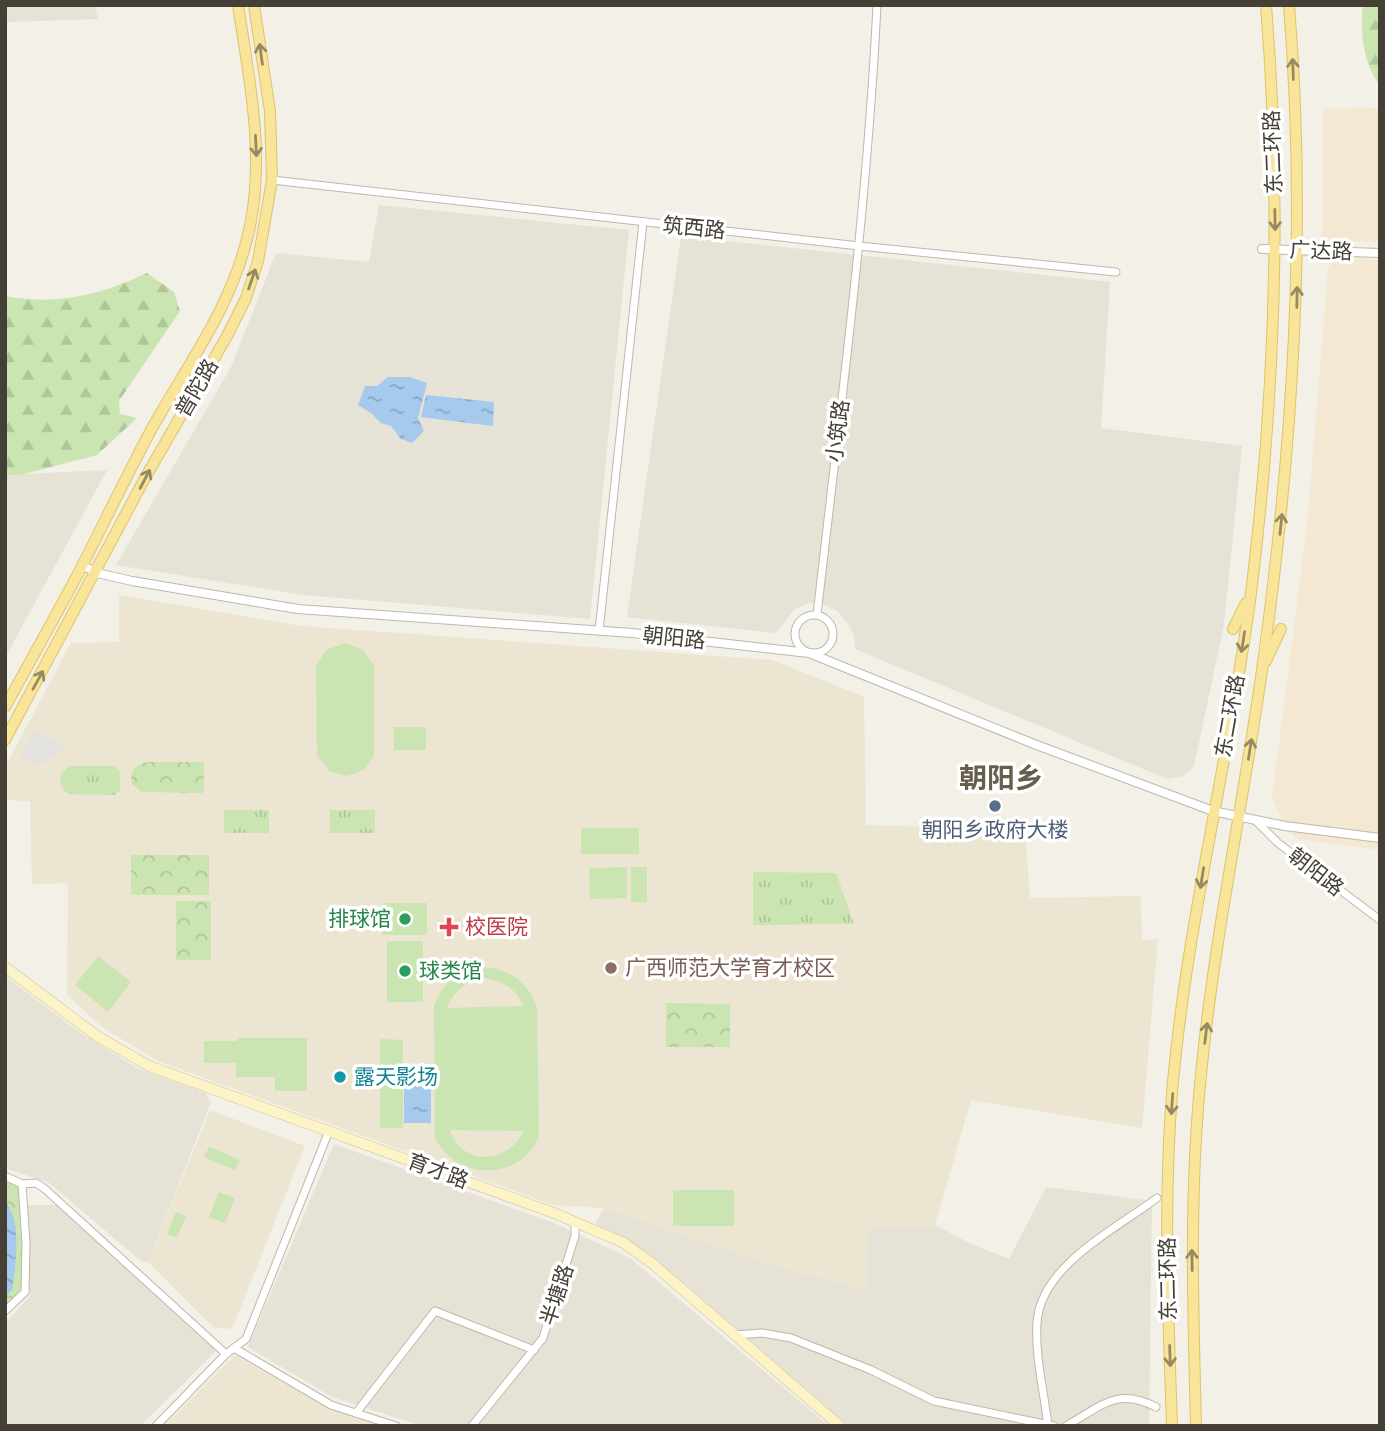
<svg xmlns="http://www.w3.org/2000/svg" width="1385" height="1431" font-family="Commissioner,'Noto Sans SC',sans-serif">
  <defs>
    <pattern id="grass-tufts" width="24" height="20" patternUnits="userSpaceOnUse" patternTransform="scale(1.75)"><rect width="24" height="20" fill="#cae5b1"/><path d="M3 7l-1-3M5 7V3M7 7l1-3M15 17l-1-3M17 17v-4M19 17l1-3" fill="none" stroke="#afc699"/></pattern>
    <pattern id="forest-firs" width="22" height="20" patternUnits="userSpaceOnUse" patternTransform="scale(1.75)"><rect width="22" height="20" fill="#cae5b1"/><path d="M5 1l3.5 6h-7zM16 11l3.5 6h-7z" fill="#afc699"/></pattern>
    <pattern id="park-crowns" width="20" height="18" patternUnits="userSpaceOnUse" patternTransform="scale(1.75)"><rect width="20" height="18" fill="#cae5b1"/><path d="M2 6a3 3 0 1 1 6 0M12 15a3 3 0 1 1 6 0" fill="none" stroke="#afc699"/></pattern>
    <pattern id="water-ripples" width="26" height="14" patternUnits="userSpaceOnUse" patternTransform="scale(1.75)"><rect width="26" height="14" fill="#a5caed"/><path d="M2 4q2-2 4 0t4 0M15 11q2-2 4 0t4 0" fill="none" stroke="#88a5c1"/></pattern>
  </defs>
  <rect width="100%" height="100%" fill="#f2f0e7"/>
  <g fill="#e6e2d5">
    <path d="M 5,5 L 95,5 L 98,19 L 5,22 Z"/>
    <path d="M 379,205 L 629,230 L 590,619 L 302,595 L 116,565 L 231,367 L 276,253 L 369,262 Z"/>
    <path d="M 681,236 L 1110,282 L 1101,428 L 1242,446 L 1224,625 L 1194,766 L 1183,776 L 1167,779 L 855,649 L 854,636 L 848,624 L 837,611 L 822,604 L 808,603 L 794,610 L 776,633 L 627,617 Z"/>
    <path d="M 107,470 L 5,658 L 5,475 Z"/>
    <path d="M 5,976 L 78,1031 L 135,1067 L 205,1093 L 211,1102 L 148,1262 L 141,1261 L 48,1182 L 5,1168 Z"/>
    <path d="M 334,1144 L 554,1223 L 630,1258 L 829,1426 L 422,1426 L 332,1397 L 248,1347 Z"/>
    <path d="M 1046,1187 L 1152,1201 L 1149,1426 L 849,1426 L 629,1241 L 595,1224 L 604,1208 L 772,1265 L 865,1289 L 868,1227 L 935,1225 L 971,1244 L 1009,1259 Z"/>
    <path d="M 28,1205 L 58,1205 L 216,1351 L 140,1426 L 5,1426 L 5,1324 L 30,1296 Z"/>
  </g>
  <g fill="#f4e8d2">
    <path d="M 1380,108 L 1380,242 L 1322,240 L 1323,109 Z"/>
    <path d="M 1336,257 L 1380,260 L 1380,850 L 1297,839 L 1285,826 L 1272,799 L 1308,516 L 1328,268 Z"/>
  </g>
  <g fill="#ebe5d1">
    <path d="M 119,595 L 301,626 L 772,660 L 864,697 L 866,825 L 1025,830 L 1030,898 L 1141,896 L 1142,940 L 1158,939 L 1142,1128 L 971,1100 L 935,1225 L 869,1228 L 866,1289 L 772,1265 L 604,1208 L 553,1205 L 158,1061 L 105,1029 L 67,995 L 68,883 L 32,884 L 30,801 L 5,800 L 5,767 L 71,643 L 119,642 Z"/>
    <path d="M 210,1110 L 305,1146 L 232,1329 L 213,1327 L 148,1262 Z"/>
    <path d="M 235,1355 L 326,1407 L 384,1426 L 164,1426 Z"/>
  </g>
  <g fill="url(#grass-tufts)">
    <path d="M 72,766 L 114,766 L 120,772 L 120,791 L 115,795 L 68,794 L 61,787 L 60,776 L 67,768 Z"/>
    <rect x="224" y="810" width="45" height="23"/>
    <rect x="330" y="810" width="45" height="23"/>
    <path d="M 753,872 L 836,873 L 854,924 L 753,925 Z"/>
  </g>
  <g fill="url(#forest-firs)">
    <path d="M 1363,5 L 1380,5 L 1380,86 C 1363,63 1360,33 1363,5 Z"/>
    <path d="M 147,273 L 174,292 L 180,311 L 119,401 L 120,414 L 137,418 L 97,455 L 20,475 L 5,475 L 5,296 C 55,306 102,295 147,273 Z"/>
  </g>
  <g fill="url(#park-crowns)">
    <path d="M 147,762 L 204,762 L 204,791 L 203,793 L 141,792 L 132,784 C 129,772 135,765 147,762 Z"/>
    <rect x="131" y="855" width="78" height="40"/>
    <rect x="176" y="901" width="35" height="59"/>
    <path d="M 666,1003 L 730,1004 L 730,1047 L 666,1047 Z"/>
    <path d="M 5,1176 L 22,1184 L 25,1292 L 5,1311 Z"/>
  </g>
  <g fill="#cae5b1" fill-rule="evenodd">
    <path d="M 345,643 L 363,650 L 374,666 L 374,756 L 364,770 L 347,776 L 329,771 L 317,755 L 316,666 L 326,650 Z"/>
    <rect x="394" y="727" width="32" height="23"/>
    <rect x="581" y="828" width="58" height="26"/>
    <path d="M 627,867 L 627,898 L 590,899 L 589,868 Z"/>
    <rect x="631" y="867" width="16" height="35"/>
    <rect x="382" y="903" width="45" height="32"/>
    <rect x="387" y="941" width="36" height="61"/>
    <path d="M 98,956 L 131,982 L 108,1012 L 75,985 Z"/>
    <path d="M 479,967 C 506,967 530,981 537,1009 L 539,1136 C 522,1182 454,1181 435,1137 L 434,1006 C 441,985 457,971 479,967 ZM 484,978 C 502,980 517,989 523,1006 L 447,1008 C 453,991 467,981 484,978 ZM 450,1131 L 451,1130 L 524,1131 C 508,1164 463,1167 450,1131 Z"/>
    <path d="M 238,1038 L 307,1038 L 307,1091 L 275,1091 L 275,1077 L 236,1077 L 236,1063 L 204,1063 L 204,1041 L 237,1041 Z"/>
    <path d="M 380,1039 L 403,1040 L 403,1128 L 380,1128 Z"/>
    <path d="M 209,1147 L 240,1160 L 235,1170 L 204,1157 Z"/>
    <rect x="673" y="1190" width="61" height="36"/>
    <path d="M 219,1192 L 235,1198 L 225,1223 L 209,1217 Z"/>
    <path d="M 176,1212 L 186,1216 L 177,1238 L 167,1234 Z"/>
  </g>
  <path fill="#e4e2de" d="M 36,730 L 67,747 L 39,765 L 20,757 Z"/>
  <g fill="url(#water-ripples)">
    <path d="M 388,377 L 410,377 L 427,383 L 418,418 L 424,431 L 412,443 L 401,439 L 391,426 L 381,423 L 371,413 L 358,405 L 365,386 L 377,386 Z"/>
    <path d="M 426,395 L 494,402 L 493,426 L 421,417 Z"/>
    <rect x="404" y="1065" width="27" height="58"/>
    <path d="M 5,1203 C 23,1218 15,1268 12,1290 L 5,1297 Z"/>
  </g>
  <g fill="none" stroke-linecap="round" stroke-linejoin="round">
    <g stroke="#bdb8aa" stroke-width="9">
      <g id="minor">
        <path d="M 272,180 L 859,246 L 1116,272"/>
        <circle cx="814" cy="634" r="19"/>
        <path d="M 817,615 C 840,412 867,210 877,5"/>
        <path d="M 599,631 L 643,222"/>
        <path d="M 1255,820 L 1278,843 L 1380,920"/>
        <path d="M 5,1176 L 22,1184 L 26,1243 L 25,1292 L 5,1311"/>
        <path d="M 22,1184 L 36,1183 L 45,1189 L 226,1354"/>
        <path d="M 735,1335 L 762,1333 L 791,1338 L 871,1370 L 934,1401 L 1054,1426"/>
        <path d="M 234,1348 L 331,1405 L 396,1426"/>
        <path d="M 356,1413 L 435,1311 L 534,1350"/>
        <path d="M 156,1426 L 226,1354 L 246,1339 L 329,1131"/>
        <path d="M 472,1426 L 543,1338 L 575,1236 L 575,1222"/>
        <path d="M 1048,1426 C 1044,1391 1035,1358 1037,1323 C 1040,1266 1116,1229 1157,1198"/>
        <path d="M 1066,1426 C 1102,1406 1116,1387 1156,1407"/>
      </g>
    </g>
    <g stroke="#bdb8aa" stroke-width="10">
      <g id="tertiary">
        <path d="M 1262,249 L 1380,253"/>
        <path d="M 82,565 L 97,573 L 132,581 L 298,609 L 632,633 L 809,653 L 1034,744 L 1213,811 L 1285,826 L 1380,838"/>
      </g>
    </g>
    <g stroke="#d0c598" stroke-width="11">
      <path id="secondary" d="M 5,967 L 97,1036 L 149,1066 L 554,1213 L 624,1243 L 653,1264 L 840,1426"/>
    </g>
    <g stroke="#dec369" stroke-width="12">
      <g id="primary">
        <path d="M 1233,629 L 1246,603"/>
        <path d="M 1266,661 L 1281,629"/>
        <path d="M 5,707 C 30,662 55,617 79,572 C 103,525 126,477 151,430 C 188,364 235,302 250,226 C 265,153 249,78 238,5"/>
        <path d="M 5,740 L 145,478 L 227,336 L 246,298 L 258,261 L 272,180 L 270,111 L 254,5"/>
        <path d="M 1172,1426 C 1168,1311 1163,1196 1173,1082 C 1188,917 1230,756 1251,593 C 1275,398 1282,201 1266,5"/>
        <path d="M 1196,1426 C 1193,1309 1189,1191 1201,1075 C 1214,939 1243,805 1262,670 C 1293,448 1307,229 1289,5"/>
      </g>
    </g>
    <use href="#minor" stroke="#fff" stroke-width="7"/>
    <use href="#tertiary" stroke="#fff" stroke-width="8"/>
    <use href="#secondary" stroke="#fcf3c7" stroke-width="10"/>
    <use href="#primary" stroke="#f9e599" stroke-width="10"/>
  </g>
  <defs><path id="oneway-shaft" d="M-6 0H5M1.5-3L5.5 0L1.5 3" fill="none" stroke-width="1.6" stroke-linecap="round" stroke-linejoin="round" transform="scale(1.75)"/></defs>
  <g stroke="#968a63">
    <use href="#oneway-shaft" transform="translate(261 54) rotate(-98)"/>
    <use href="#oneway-shaft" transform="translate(1293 69) rotate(-92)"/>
    <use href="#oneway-shaft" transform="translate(256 146) rotate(87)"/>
    <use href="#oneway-shaft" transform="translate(1275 220) rotate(89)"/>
    <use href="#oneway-shaft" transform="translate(252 279) rotate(-71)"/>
    <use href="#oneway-shaft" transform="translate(1297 297) rotate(-89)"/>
    <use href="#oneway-shaft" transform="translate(145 479) rotate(-62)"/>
    <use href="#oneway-shaft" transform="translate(1281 524) rotate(-84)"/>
    <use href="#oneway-shaft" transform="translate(1243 642) rotate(99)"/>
    <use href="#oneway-shaft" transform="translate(38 680) rotate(-61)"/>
    <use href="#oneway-shaft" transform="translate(1250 749) rotate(-81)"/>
    <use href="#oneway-shaft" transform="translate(1202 878) rotate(99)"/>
    <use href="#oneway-shaft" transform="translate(1206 1033) rotate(-83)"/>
    <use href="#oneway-shaft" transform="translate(1172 1104) rotate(94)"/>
    <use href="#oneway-shaft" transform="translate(1192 1260) rotate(-91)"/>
    <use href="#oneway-shaft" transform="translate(1170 1356) rotate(88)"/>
  </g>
  <circle fill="#5c6f8a" stroke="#fff" stroke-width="2.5" cx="995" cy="806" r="7"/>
  <g fill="#2e9e5b" stroke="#fff" stroke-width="2.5">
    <circle cx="405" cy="919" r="7"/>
    <circle cx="405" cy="971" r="7"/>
  </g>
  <path fill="#e0444e" stroke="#fff" stroke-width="2.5" d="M445.5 916.5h7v7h7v7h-7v7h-7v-7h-7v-7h7z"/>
  <circle fill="#8d6e63" stroke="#fff" stroke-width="2.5" cx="611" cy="968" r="7"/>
  <circle fill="#0f9aa8" stroke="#fff" stroke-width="2.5" cx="340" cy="1077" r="7"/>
  <g text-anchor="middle" stroke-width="7" stroke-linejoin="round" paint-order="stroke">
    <g font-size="21" fill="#454036" stroke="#fff">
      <text transform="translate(1273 152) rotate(-92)" y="7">东二环路</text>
      <text transform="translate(694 228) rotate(6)" y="7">筑西路</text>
      <text transform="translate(1321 251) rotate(2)" y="7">广达路</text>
      <text transform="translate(197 388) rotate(-60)" y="7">普陀路</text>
      <text transform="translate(838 431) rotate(-83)" y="7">小筑路</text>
      <text transform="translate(674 638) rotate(6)" y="7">朝阳路</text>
      <text transform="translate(1230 716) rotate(-80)" y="7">东二环路</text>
      <text transform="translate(1316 872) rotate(38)" y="7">朝阳路</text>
      <text transform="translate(438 1171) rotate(20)" y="7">育才路</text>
      <text transform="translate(1168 1279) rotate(-91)" y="7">东二环路</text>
      <text transform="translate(557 1295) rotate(-72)" y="7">半塘路</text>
    </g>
    <g font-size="21" fill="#4e5e75" stroke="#fff">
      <text x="995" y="837">朝阳乡政府大楼</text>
    </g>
    <g font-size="21" fill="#27864d" stroke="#fff" text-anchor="end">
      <text x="391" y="926">排球馆</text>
      <text x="419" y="978" text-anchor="start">球类馆</text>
    </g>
    <g font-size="21" fill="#be3a42" stroke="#fff" text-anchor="start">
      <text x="465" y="934">校医院</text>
    </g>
    <g font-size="21" fill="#785e54" stroke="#fff" text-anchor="start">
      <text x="625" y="975">广西师范大学育才校区</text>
    </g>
    <g font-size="21" fill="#0d838f" stroke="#fff" text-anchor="start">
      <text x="354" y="1084">露天影场</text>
    </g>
    <g font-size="28" font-weight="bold" fill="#675f4e" stroke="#fff">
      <text x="1001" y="788">朝阳乡</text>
    </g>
  </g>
  <rect width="1385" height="1431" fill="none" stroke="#454036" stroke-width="14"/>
</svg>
